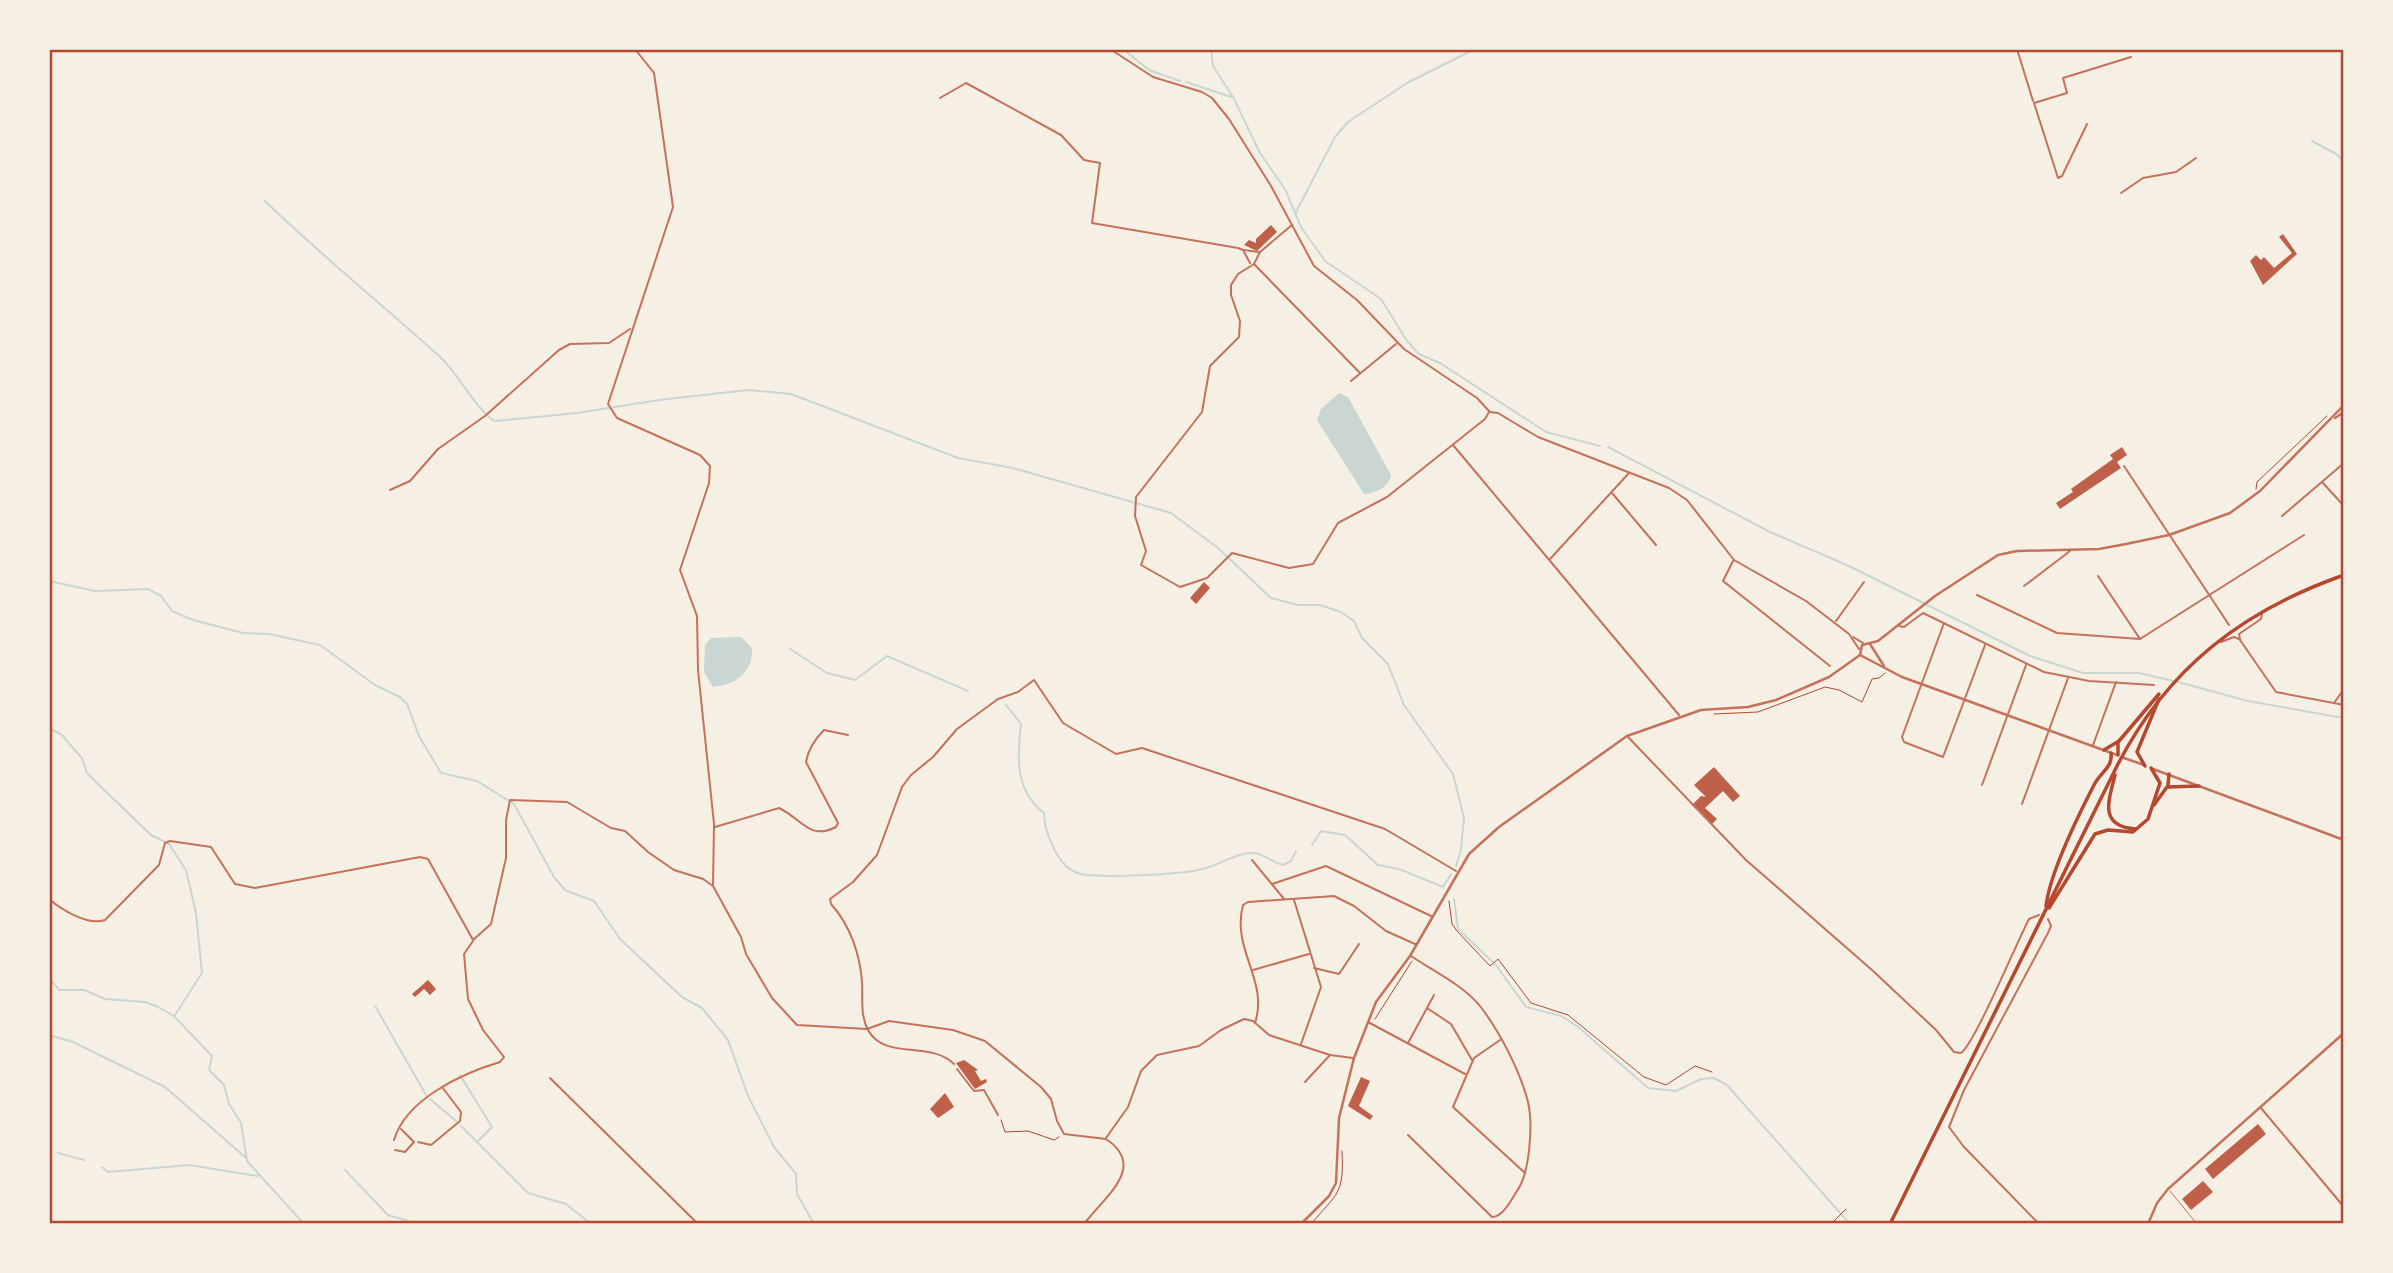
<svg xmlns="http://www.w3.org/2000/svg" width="2393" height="1273" font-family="Barlow,sans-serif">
  <rect width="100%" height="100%" fill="#f6efe4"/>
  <g fill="#c9d6d2">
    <path d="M 1339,393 L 1348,397 L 1391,475 C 1389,487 1376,493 1364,494 L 1317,420 L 1321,409 Z"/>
    <path d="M 741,637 L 752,648 C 753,673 736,684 713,687 L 704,672 L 705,645 L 711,638 Z"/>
  </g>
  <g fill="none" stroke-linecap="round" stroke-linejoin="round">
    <g stroke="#c9d6d2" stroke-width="2">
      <path d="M 1123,49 L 1149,70 L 1180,81"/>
      <path d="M 1211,49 L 1213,66 L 1233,97 L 1260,153 L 1285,189 L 1301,227 L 1325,261 L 1381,299 L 1407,341 L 1419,354 L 1440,363 L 1546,432 L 1600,446"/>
      <path d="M 1186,82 L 1231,97"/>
      <path d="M 2312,141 L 2338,155 L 2344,163"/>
      <path d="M 265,201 C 321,255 381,304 438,355 C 460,375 471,403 494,421 L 577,413 L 659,400 L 748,390 L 791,394 L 958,458 L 1013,468 L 1171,513 L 1218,548 L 1271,598 L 1298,605 L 1320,605 L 1341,612 L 1354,621 L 1362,638 L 1388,664 L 1404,705 L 1453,774 L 1464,818 L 1461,850 L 1456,866"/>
      <path d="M 1295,214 L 1335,137 L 1348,122 L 1407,83 L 1475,49"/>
      <path d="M 1608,447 L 1770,532 L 1849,566 L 2030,656 L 2083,673 L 2139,673 L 2173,681"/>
      <path d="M 49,581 L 95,591 L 148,589 L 161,596 L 172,611 L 193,620 L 243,633 L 269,634 L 320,645 L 375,685 L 400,697 L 407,704 L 419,736 L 441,773 L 477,781 L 514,804 L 554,877 L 565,890 L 594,901 L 620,939 L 682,997 L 702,1008 L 728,1040 L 748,1096 L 774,1147 L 796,1174 L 797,1194 L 814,1224"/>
      <path d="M 790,649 L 827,673 L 855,680 L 887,656 L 968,691"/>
      <path d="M 2178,682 L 2248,701 L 2344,718"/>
      <path d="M 1006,705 L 1021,724 C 1017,758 1015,791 1044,813 C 1044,831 1057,864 1075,872 C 1091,880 1183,874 1203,869 C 1219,865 1238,852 1254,853 C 1264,854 1273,863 1283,865 L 1291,861 L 1296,851"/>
      <path d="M 49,728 L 62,735 L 72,747 L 82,758 L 87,773 L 100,786 L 151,835 L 169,844 L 186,870 L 196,913 L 202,973 L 175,1015"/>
      <path d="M 1312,845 L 1321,831 L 1345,835 L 1378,865 L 1399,869 L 1443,887 L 1451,874"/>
      <path d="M 1454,899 L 1458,929 L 1496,965 L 1526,1007 L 1561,1016 L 1577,1026 L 1648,1088 L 1676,1091 L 1701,1079 L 1714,1078 L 1727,1085 L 1850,1224"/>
      <path d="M 49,977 L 59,990 L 84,990 L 105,999 L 145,1002 L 158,1007 L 174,1016 L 212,1056 L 209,1070 L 224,1085 L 229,1104 L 241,1123 L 247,1161 L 304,1224"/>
      <path d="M 375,1006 L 426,1095"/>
      <path d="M 49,1035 L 73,1042 L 165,1087 L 245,1157"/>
      <path d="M 460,1075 L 492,1127 L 478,1141"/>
      <path d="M 430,1099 L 456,1121"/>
      <path d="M 461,1126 L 528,1193 L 566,1204 L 591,1224"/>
      <path d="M 58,1153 L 84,1160"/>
      <path d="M 102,1167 L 108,1172 L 189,1165 L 258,1176"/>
      <path d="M 345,1170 L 388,1215 L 418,1224"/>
    </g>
  </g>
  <g fill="#bf614a">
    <path d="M 1271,225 L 1277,232 L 1257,251 L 1244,245 L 1249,240 L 1256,243 L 1256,239 Z"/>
    <path d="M 2283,234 L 2297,254 L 2263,285 L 2250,261 L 2256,255 L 2261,260 L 2264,257 L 2274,268 L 2292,253 L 2279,237 Z"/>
    <path d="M 2122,447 L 2127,455 L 2117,462 L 2121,468 L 2060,509 L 2056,503 L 2073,492 L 2071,489 L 2113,459 L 2110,455 Z"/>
    <path d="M 1204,582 L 1210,588 L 1196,604 L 1190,598 Z"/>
    <path d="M 1714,767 L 1740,796 L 1733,802 L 1723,791 L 1705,808 L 1717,819 L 1712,824 L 1692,805 L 1701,796 L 1706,797 L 1694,785 Z"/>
    <path d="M 428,980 L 436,989 L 430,995 L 424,989 L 415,997 L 412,994 Z"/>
    <path d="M 964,1060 L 978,1070 L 975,1071 L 981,1081 L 986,1079 L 987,1082 L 975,1089 L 956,1063 Z"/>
    <path d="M 1361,1077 L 1370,1081 L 1359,1106 L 1373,1116 L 1370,1120 L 1348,1106 Z"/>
    <path d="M 945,1093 L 954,1107 L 938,1118 L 930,1109 Z"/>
    <path d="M 2258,1124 L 2266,1134 L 2213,1179 L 2205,1169 Z"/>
    <path d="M 2203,1181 L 2213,1192 L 2191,1210 L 2182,1199 Z"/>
  </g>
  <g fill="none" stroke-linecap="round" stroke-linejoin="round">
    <g stroke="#b5482f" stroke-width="1">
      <path d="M 2256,489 L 2257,482 L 2327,416"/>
      <path d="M 1714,714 L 1758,712 L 1825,687 L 1839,690 L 1862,702 L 1872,679 L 1879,678 L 1885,673"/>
      <path d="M 1449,901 L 1452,924 L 1457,931 L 1490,966 L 1498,959 L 1531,1003 L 1568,1015 L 1644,1077 L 1666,1085 L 1695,1066 L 1712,1072"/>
      <path d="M 1375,1019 L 1412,961"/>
      <path d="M 1001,1120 L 1005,1132 L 1028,1131 L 1054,1140 L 1059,1137"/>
      <path d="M 1311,1224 C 1338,1192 1344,1195 1342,1151"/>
      <path d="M 1831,1224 L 1846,1209"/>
    </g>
    <path stroke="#c5725c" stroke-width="1" d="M 2170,1191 L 2197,1224"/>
    <g stroke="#c5725c" stroke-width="2">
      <path d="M 635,49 L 654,73 L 673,207 L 608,404 L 617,418 L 700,455 L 710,466 L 709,483 L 680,570 L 697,616 L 698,670 L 714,824 L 713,885"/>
      <path d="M 1110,49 L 1153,77 L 1202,92 L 1212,98 L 1229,119 L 1271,186 L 1314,266 L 1357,300 L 1404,349 L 1477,398 L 1489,411"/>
      <path d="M 2017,49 L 2033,101"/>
      <path d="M 940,98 L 966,83 L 1061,135 L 1084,160 L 1100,163 L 1092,223 L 1238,248 L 1243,250 L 1250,263"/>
      <path d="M 2087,124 L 2062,176 L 2058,178 L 2034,103 L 2067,93 L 2063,78 L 2131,57"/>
      <path d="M 2121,193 L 2143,178 L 2176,172 L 2196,158"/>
      <path d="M 1292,225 L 1260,252 L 1254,264 L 1238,274 L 1231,285 L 1231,295 L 1240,321 L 1239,337 L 1210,366 L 1202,412 L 1136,497 L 1135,516 L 1146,551 L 1141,565 L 1180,587 L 1207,578 L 1232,553 L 1289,568 L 1313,564 L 1338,523 L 1387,497 L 1485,419 L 1489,412"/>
      <path d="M 1244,250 L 1259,252"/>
      <path d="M 1254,264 L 1360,373"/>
      <path d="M 1351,381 L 1396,344"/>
      <path d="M 1490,412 L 1498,413 L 1538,437 L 1669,488 L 1687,500 L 1734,560 L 1806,601 L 1849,634 L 1859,649"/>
      <path d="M 1453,445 L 1679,715"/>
      <path d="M 2124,466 L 2229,625"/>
      <path d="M 2322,482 L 2344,506"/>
      <path d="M 390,490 L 410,481 L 438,449 L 485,416 L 559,350 L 570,344 L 609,343 L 630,329"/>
      <path d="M 1612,493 L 1656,545"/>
      <path d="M 2282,516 L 2344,463"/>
      <path d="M 1550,559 L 1629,473"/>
      <path d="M 1733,561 L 1723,581 L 1830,666"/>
      <path d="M 2098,576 L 2140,639"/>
      <path d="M 2024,586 L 2070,551"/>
      <path d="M 1977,595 L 2057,633 L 2140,639 L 2304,535"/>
      <path d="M 1836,621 L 1864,582"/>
      <path d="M 1944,623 L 1902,737 L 1904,742 L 1943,757 L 1985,645"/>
      <path d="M 1899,626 L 1904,627 L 1923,613 L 2044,672 L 2089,681 L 2154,685"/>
      <path d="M 1853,637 L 1863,643"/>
      <path d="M 2240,639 L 2239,634 L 2261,619 L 2262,614"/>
      <path d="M 2240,640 L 2276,692 L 2344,705"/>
      <path d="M 2221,642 L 2234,637 L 2239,639"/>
      <path d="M 2334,703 L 2344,689"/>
      <path d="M 1628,737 L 1746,860 L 1872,970 L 1936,1030 L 1954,1052 L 1961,1053 C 1975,1043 2016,944 2029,919 L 2039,915"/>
      <path d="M 2093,745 L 2116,682"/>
      <path d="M 1982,785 L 2026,665"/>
      <path d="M 2022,804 L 2068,678"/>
      <path d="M 715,827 L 779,808 C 801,818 809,841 836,827 L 838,823 L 806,762 C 808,749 815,739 824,730 L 848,735"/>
      <path d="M 1252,860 L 1284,899"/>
      <path d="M 1272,884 L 1326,866 L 1431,916"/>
      <path d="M 49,899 C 62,910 88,926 105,920 L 159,865 L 165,843 L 170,841 L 211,847 L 235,884 L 255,888 L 420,857 L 428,859 L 473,940 L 491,924 L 506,858 L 506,820 L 510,800 L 567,802 L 611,828 L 625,831 L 648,852 L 674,870 L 703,879 L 713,886 L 741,937 L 746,954 L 772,998 L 797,1025 L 867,1029 L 889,1021 L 953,1030 L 985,1041 L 1041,1087 L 1051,1099 L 1057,1121 L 1064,1134 L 1106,1139 C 1148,1167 1104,1197 1084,1224"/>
      <path d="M 1294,900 L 1321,987 L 1301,1044"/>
      <path d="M 1314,968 L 1339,974 L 1359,944"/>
      <path d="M 1253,970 L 1309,954"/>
      <path d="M 1427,1008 L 1434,995"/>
      <path d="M 1368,1022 L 1465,1074"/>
      <path d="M 1255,1023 C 1269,980 1231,950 1243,905 L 1248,902 L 1334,896 L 1354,906 L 1386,931 L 1415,944"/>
      <path d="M 1500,1040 L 1474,1058 L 1453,1107 L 1525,1173"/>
      <path d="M 1408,1043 L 1427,1008 L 1451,1024 L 1472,1060"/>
      <path d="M 954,1064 C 930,1040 885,1061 868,1030 C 860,1015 863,998 862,982 C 860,954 850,925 831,904 L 830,899 L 853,882 L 877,855 L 902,787 L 911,775 L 933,757 L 957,729 L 998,699 L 1018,692 L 1034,680 L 1063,723 L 1116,754 L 1142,748 L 1385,829 L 1456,871"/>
      <path d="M 957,1069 L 974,1091 L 984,1090 L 998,1115"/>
      <path d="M 550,1078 L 698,1224"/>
      <path d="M 1305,1082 L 1330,1055"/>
      <path d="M 2261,1108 L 2344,1207"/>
      <path d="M 1408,1135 L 1492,1217 C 1503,1217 1511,1200 1517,1191 C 1530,1173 1533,1124 1528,1102 C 1520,1071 1500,1032 1480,1006 C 1463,985 1433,971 1411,956"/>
      <path d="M 1106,1138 L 1128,1107 L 1141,1071 L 1157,1055 L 1199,1046 L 1221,1030 L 1244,1019 L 1253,1021 L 1269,1035 L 1330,1055 L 1353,1058"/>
      <path d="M 394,1140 C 406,1099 463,1073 500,1062 L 504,1057 L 483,1030 L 468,999 L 464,954 L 473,941"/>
      <path d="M 418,1142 L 431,1145 L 460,1121 L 461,1112 L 442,1087"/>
      <path d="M 395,1150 L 405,1152 L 414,1142 L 401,1129"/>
      <path d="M 2039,1224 L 1964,1147 L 1949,1127 L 1964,1090 L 2048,933 L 2051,926 L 2048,919"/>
    </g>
    <g stroke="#c5725c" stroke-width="2.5">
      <path d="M 2335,418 L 2344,412"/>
      <path d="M 1870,644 L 1884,666"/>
      <path d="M 1860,655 L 1862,645 L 1878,641 L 1935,596 L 1998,555 L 2017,551 L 2099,549 L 2126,544 L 2169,535 L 2230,513 L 2260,491 L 2344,405"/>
      <path d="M 1860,655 L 1902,677 L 2117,755"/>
      <path d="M 2124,758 L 2144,765"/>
      <path d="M 2153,769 L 2344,840"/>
      <path d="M 1301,1224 L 1329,1196 L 1336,1183 L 1339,1118 L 1354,1058 L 1376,1002 L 1410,956 L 1469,854 L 1499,827 L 1627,736 L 1701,710 L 1748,707 L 1776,700 L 1829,677 L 1860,655"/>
      <path d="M 2148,1224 L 2157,1203 L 2168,1189 L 2344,1033"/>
    </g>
    <g stroke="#b5482f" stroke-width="3.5">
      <path d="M 2104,750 L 2119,741 L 2159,694"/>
      <path d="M 2118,755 L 2118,743"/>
      <path d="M 2145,766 L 2137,752 L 2159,699"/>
      <path d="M 2115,775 C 2109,800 2098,826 2135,829"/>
      <path d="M 2168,785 L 2169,774"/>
      <path d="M 2154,805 L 2167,787 L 2199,786"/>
      <path d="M 2046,906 C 2050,873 2078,816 2094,785 C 2100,772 2113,768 2111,753"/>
      <path d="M 2049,908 L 2095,834 L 2108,830 L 2133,832 L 2148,819 L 2160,783 L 2151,768"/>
      <path d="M 1890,1224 L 2118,764 C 2168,668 2242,611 2344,575"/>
    </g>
  </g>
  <rect width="2393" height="1273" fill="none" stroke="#f6efe4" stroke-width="102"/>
  <rect x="51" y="51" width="2291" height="1171" fill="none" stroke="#b5482f" stroke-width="2.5"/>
</svg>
